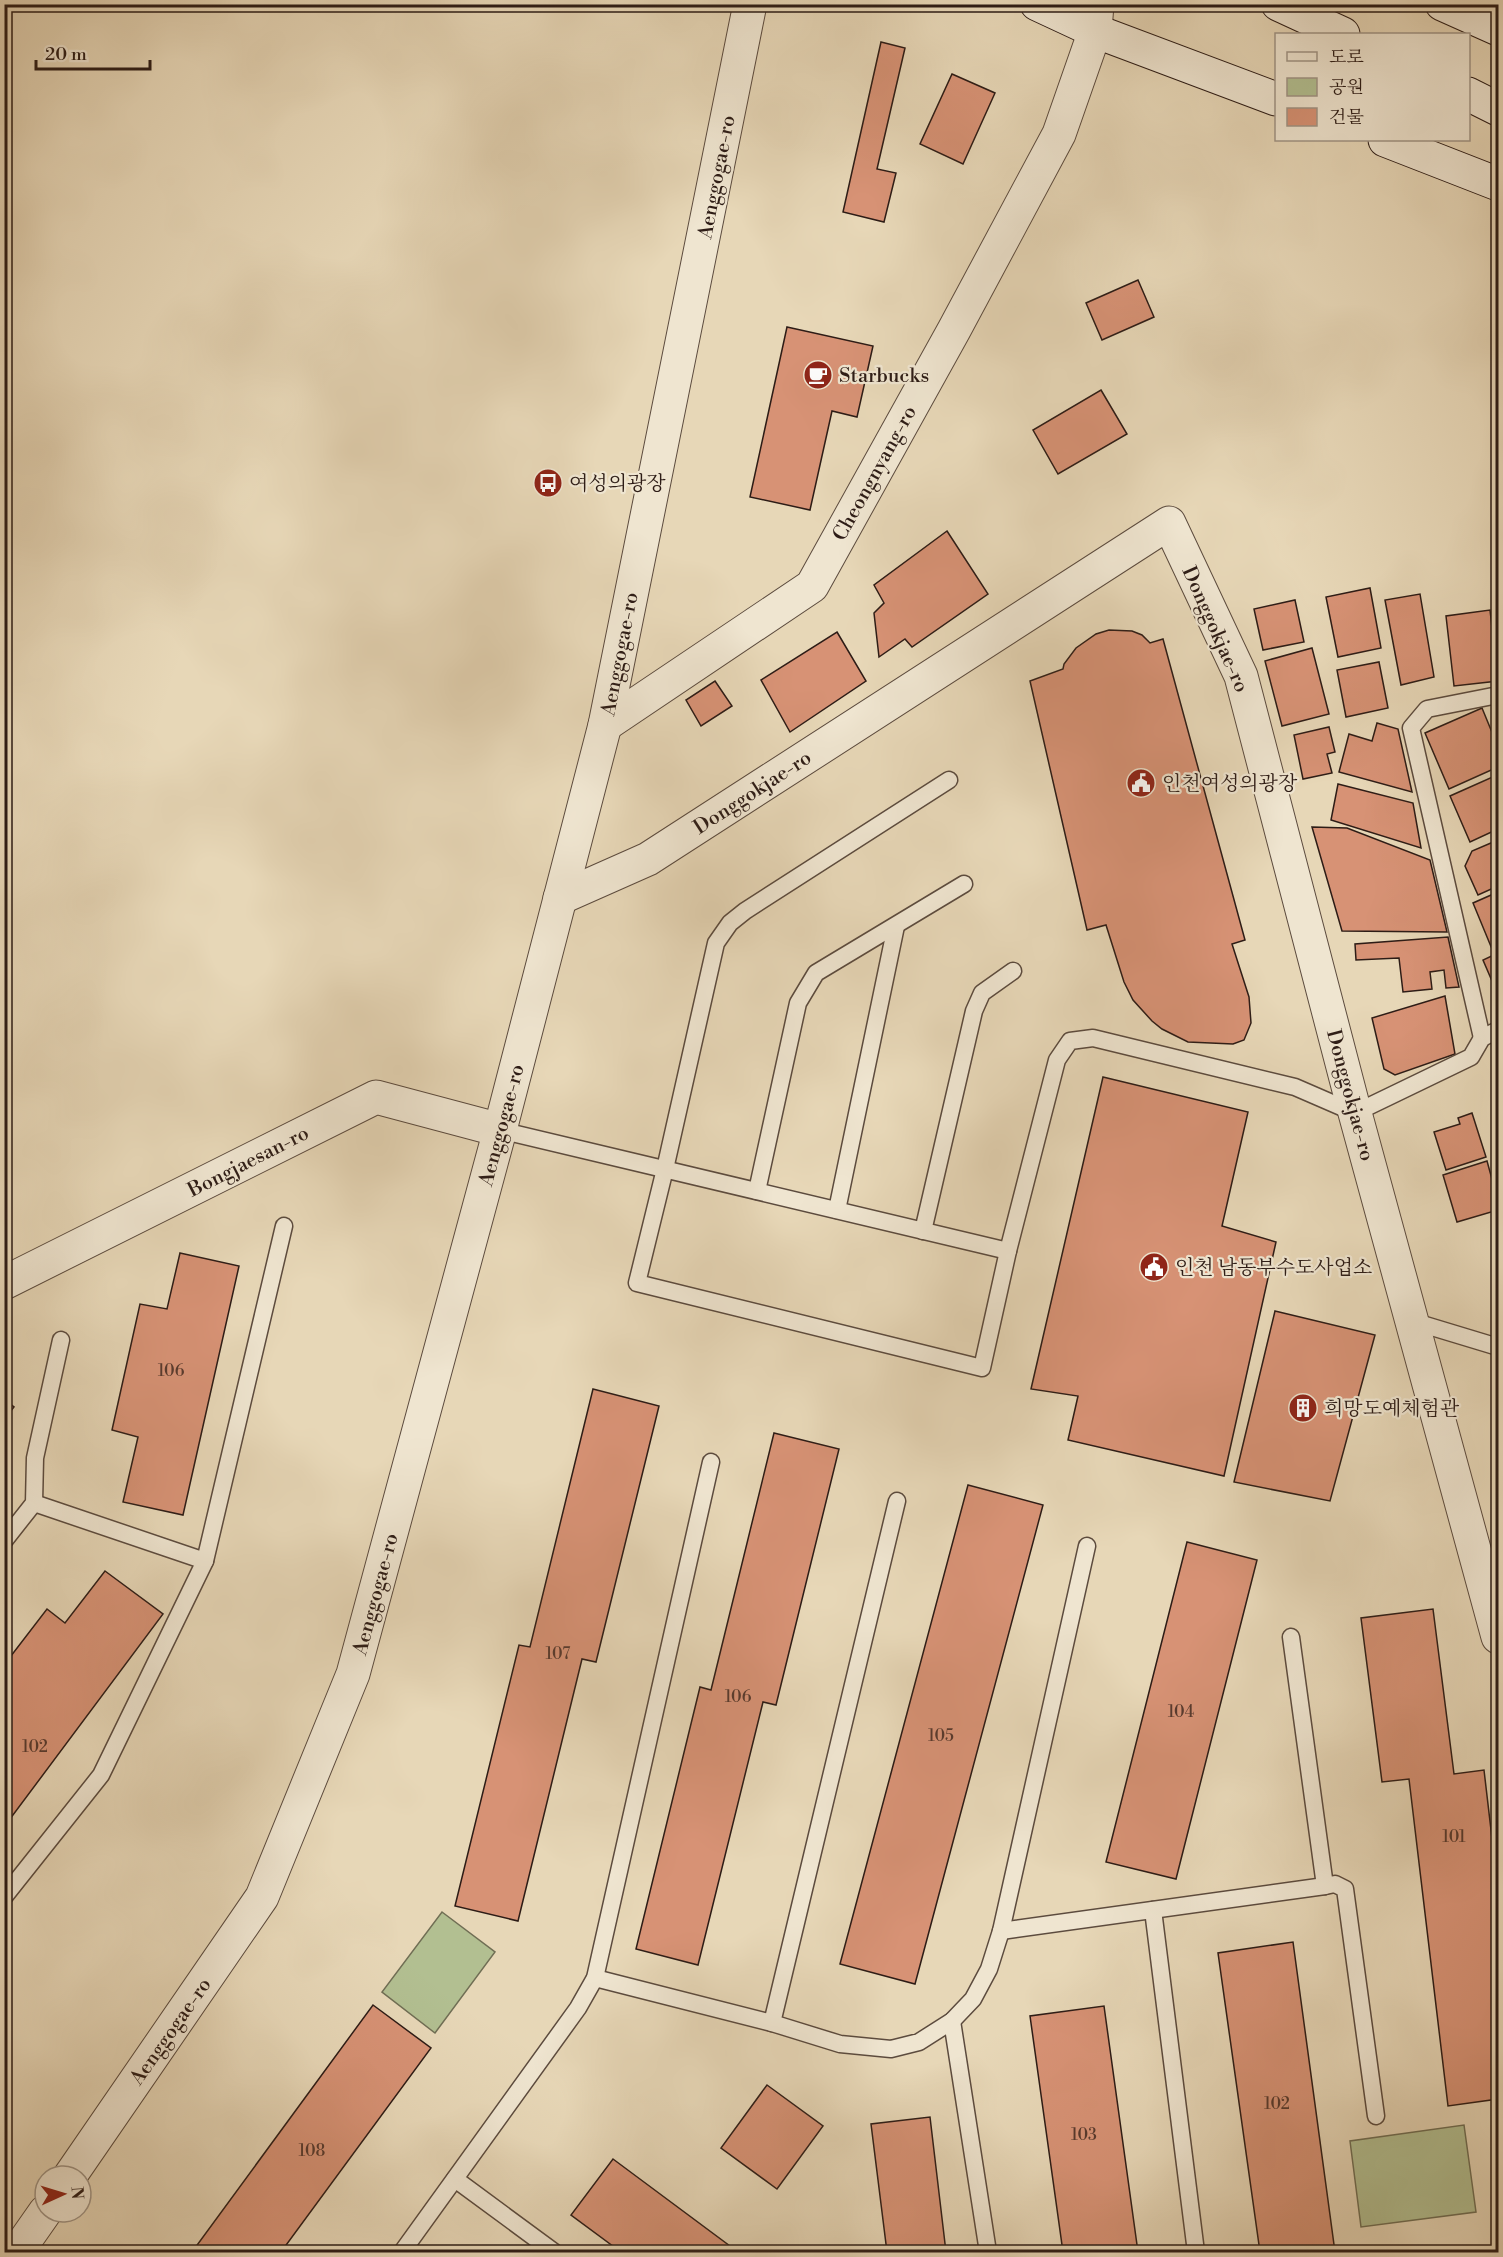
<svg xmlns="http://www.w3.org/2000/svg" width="1503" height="2257" font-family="'Libre Bodoni','Noto Serif KR',serif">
  <rect width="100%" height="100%" fill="#e7d7b7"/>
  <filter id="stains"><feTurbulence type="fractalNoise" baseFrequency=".00333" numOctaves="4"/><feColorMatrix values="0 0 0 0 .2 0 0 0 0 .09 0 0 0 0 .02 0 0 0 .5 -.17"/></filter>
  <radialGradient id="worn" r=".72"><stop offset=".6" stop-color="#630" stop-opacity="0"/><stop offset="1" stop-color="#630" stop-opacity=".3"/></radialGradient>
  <g fill="#b2bf91" stroke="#706e54" stroke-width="1.5">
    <path d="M 442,1912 L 495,1952 L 435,2033 L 382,1992 Z"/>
    <path d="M 1464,2125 L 1476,2212 L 1361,2227 L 1350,2141 Z"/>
  </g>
  <g fill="#d79275" stroke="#2d1c16" stroke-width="1.5">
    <path d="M 881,42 L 905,48 L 877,169 L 896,173 L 884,222 L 843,212 Z"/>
    <path d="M 952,74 L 995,93 L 963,164 L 920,144 Z"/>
    <path d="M 1138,280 L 1154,317 L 1102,340 L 1086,303 Z"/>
    <path d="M 787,327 L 873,346 L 857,417 L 832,411 L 810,510 L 750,497 Z"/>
    <path d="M 1101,390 L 1127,434 L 1058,474 L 1033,430 Z"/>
    <path d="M 947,531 L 988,594 L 912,647 L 905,639 L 879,657 L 874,613 L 884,603 L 874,585 Z"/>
    <path d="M 1370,588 L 1381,648 L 1338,657 L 1326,597 Z"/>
    <path d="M 1420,594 L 1434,677 L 1401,685 L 1385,600 Z"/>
    <path d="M 1295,600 L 1304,642 L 1263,650 L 1254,609 Z"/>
    <path d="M 1490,610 L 1498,681 L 1454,686 L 1446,616 Z"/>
    <path d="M 1109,630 L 1132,631 L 1142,635 L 1150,643 L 1163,639 L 1245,940 L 1232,944 L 1249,997 L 1251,1023 L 1244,1040 L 1233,1044 L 1188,1042 L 1162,1029 L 1152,1021 L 1133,1000 L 1124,982 L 1106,925 L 1087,930 L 1030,681 L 1063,669 L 1064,664 L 1076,648 L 1096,634 Z"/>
    <path d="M 837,632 L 866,681 L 790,732 L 761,680 Z"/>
    <path d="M 1312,648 L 1329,714 L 1282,726 L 1265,661 Z"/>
    <path d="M 1379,662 L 1388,708 L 1346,717 L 1337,670 Z"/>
    <path d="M 715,681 L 732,706 L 701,726 L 686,700 Z"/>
    <path d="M 1482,708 L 1498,747 L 1498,767 L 1449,789 L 1425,733 Z"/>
    <path d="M 1377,723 L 1398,729 L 1412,792 L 1339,772 L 1349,734 L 1372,741 Z"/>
    <path d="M 1329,727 L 1335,752 L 1327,754 L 1332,773 L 1303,779 L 1294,735 Z"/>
    <path d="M 1497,775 L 1498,780 L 1498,829 L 1470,842 L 1450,796 Z"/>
    <path d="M 1338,784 L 1413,803 L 1421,848 L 1331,820 Z"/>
    <path d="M 1312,827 L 1347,828 L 1430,860 L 1447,932 L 1342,931 Z"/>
    <path d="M 1498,840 L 1498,886 L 1478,895 L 1465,866 L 1472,851 Z"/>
    <path d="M 1498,892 L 1498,946 L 1492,949 L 1473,903 Z"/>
    <path d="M 1448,937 L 1459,987 L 1446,988 L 1444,970 L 1430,972 L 1432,989 L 1403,992 L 1399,958 L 1356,960 L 1355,944 Z"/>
    <path d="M 1498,953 L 1498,995 L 1483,960 Z"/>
    <path d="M 1445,996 L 1455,1054 L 1395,1075 L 1384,1069 L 1372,1018 Z"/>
    <path d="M 1103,1077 L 1248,1112 L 1222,1226 L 1276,1242 L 1224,1476 L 1068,1440 L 1078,1396 L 1031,1389 Z"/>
    <path d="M 1472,1113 L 1486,1157 L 1446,1170 L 1434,1132 L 1460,1124 L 1458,1118 Z"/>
    <path d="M 1487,1161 L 1498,1201 L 1498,1210 L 1457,1222 L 1443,1175 Z"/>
    <path d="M 180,1253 L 239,1266 L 183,1515 L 123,1502 L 138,1437 L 112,1430 L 140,1304 L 167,1309 Z"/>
    <path d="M 1275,1311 L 1375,1335 L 1330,1501 L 1234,1482 Z"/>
    <path d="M 593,1389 L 659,1406 L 596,1662 L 582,1659 L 518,1921 L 455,1906 L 519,1645 L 530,1647 Z"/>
    <path d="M 4,1399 L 14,1407 L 4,1420 Z"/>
    <path d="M 774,1433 L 839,1449 L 776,1705 L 763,1702 L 698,1965 L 636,1949 L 700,1687 L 711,1690 Z"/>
    <path d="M 968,1485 L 1043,1505 L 915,1984 L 840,1964 Z"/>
    <path d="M 1187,1542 L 1257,1560 L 1176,1879 L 1106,1862 Z"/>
    <path d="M 105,1571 L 163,1614 L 4,1827 L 4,1665 L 47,1609 L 65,1623 Z"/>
    <path d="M 1433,1609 L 1454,1774 L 1484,1770 L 1498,1890 L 1498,2099 L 1448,2106 L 1409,1779 L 1382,1782 L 1361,1618 Z"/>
    <path d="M 1293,1942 L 1335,2252 L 1260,2252 L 1218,1953 Z"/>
    <path d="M 373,2005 L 431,2048 L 281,2252 L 192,2252 Z"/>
    <path d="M 1104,2006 L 1138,2252 L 1063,2252 L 1030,2016 Z"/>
    <path d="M 767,2085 L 823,2126 L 777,2189 L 721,2148 Z"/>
    <path d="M 930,2117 L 946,2252 L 887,2252 L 871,2124 Z"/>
    <path d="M 613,2159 L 738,2252 L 621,2252 L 571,2215 Z"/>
  </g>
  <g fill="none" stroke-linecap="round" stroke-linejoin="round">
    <g stroke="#5c4b3e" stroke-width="19">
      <g id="service">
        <path d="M 949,780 L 745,911 L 730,923 L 716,943 L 665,1169 L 637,1283 L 982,1368 L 1008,1251"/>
        <path d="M 1482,1038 L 1411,728 L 1427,709 L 1498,695"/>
        <path d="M 500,1130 L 1008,1251 L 1057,1060 L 1070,1041 L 1093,1038 L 1295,1087 L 1355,1113 L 1471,1057 L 1482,1038 L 1498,1030"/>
        <path d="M 757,1191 L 798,1003 L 816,973 L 964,884"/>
        <path d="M 837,1210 L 896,926"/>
        <path d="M 923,1231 L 974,1011 L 982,993 L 1013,971"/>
        <path d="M 1412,1321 L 1498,1347"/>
        <path d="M 34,1503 L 205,1561"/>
        <path d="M 4,1541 L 34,1503 L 35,1458 L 61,1340"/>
        <path d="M 1291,1637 L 1325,1886"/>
        <path d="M 4,1897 L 101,1775 L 205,1561 L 284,1226"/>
        <path d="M 1153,1910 L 1196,2252"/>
        <path d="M 1001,1931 L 1325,1886 L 1335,1884 L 1345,1889 L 1376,2116"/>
        <path d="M 595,1978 L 772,2023 L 840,2044 L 891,2049 L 919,2042 L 952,2021 L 973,1999 L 989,1969 L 1001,1931 L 1087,1546"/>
        <path d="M 952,2021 L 988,2252"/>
        <path d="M 772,2023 L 897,1501"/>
        <path d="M 455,2179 L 554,2252"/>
        <path d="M 402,2252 L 578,2008 L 595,1978 L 711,1462"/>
      </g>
    </g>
    <g stroke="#5c4b3e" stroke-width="35">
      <path id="minor" d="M 4,1283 L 376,1097 L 500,1130"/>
    </g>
    <g stroke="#5c4b3e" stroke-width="35">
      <g id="tertiary">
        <path d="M 605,725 L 812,586 L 954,330 L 1059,134 L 1095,31 L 1097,4"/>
        <path d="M 560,898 L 648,859 L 1169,523 L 1241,676 L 1355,1113 L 1498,1637"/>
        <path d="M 70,2176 L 262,1897 L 353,1674 L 500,1130 L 605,725 L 750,4"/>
        <path d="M 17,2252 L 45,2212"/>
      </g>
    </g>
    <g stroke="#2d1c16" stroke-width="35">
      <g id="secondary">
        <path d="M 1037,4 L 1095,31 L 1276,99"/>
        <path d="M 1278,4 L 1343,34"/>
        <path d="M 1442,4 L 1498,29"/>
        <path d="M 1468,94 L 1498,109"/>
        <path d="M 1385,140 L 1498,184"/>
      </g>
    </g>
    <use href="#service" stroke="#efe5d0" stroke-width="16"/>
    <use href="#minor" stroke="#efe5d0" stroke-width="33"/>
    <use href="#tertiary" stroke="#efe5d0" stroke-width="33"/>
    <use href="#secondary" stroke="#efe5d0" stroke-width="33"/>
  </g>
  <defs>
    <g id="cafe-disc" transform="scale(1.5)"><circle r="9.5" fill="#8f2418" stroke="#efe5d0"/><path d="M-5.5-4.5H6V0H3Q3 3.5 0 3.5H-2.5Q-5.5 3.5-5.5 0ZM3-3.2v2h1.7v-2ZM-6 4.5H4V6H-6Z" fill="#fff"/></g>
    <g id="bus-disc" transform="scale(1.5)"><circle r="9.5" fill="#8f2418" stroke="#efe5d0"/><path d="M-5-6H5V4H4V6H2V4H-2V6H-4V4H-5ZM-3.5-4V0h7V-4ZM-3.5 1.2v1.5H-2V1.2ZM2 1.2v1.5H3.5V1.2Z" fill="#fff"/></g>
    <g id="civic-disc" transform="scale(1.5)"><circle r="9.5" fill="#8f2418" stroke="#efe5d0"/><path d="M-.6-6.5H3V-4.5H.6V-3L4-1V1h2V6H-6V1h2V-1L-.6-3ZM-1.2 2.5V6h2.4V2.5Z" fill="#fff"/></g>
    <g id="building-disc" transform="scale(1.5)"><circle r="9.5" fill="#8f2418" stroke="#efe5d0"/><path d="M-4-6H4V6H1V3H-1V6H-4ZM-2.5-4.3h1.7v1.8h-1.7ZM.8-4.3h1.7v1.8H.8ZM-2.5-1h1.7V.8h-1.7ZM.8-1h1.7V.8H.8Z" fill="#fff"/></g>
  </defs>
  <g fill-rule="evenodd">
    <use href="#cafe-disc" x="818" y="375"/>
    <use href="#bus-disc" x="548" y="483"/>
    <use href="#civic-disc" x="1141" y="783"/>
    <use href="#civic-disc" x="1154" y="1267"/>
    <use href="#building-disc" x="1303" y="1408"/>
  </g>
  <g text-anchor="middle" stroke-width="4.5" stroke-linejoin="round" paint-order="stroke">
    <g font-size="16" fill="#583a2e">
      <text x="171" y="1376">106</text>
      <text x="558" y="1659">107</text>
      <text x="738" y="1702">106</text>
      <text x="1181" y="1717">104</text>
      <text x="941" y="1741">105</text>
      <text x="35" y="1752">102</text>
      <text x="1454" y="1842">101</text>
      <text x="1277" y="2109">102</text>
      <text x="1084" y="2140">103</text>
      <text x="312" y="2156">108</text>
    </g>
    <g font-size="20" fill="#2d1c16" stroke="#efe5d0">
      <text transform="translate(716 177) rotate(-79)" y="7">Aenggogae-ro</text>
      <text transform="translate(874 473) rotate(-61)" y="7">Cheongnyang-ro</text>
      <text transform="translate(1216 629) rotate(66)" y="7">Donggokjae-ro</text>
      <text transform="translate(619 654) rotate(-79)" y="7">Aenggogae-ro</text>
      <text transform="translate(752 792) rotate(-33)" y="7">Donggokjae-ro</text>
      <text transform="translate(1351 1095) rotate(75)" y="7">Donggokjae-ro</text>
      <text transform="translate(501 1125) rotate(-75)" y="7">Aenggogae-ro</text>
      <text transform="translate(248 1161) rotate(-27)" y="7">Bongjaesan-ro</text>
      <text transform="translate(375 1594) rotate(-75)" y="7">Aenggogae-ro</text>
      <text transform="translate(170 2031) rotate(-55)" y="7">Aenggogae-ro</text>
    </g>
    <g font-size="20" fill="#2d1c16" stroke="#efe5d0" text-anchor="start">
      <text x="839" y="382">Starbucks</text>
      <text x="569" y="490">여성의광장</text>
      <text x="1162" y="790">인천여성의광장</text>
      <text x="1175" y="1274">인천 남동부수도사업소</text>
      <text x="1324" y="1415">희망도예체험관</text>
    </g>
  </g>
  <rect width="1503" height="2257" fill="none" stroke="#e7d7b7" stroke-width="24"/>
  <rect x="6" y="6" width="1491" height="2245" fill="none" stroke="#2d1c16" stroke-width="3"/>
  <rect x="12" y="12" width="1479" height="2233" fill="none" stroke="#2d1c16" stroke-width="1.5"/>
  <rect x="1275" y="33" width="195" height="108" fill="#efe5d0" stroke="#a19586" stroke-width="1.5"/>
  <rect x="1287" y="52" width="30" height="9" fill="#efe5d0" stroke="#a19586" stroke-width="1.5"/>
  <text x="1329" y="63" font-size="18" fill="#2d1c16">도로</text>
  <rect x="1287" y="78" width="30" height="18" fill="#b2bf91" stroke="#a19586" stroke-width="1.5"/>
  <text x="1329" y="93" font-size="18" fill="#2d1c16">공원</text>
  <rect x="1287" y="108" width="30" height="18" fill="#d79275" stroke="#a19586" stroke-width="1.5"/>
  <text x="1329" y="123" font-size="18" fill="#2d1c16">건물</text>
  <g transform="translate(63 2194) rotate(86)"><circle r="28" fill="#efe5d0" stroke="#a19586" stroke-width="1.5"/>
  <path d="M0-4.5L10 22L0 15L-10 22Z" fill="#8f2418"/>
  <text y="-9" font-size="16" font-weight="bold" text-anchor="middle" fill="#2d1c16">N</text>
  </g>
  <path d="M36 60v9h114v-9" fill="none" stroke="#2d1c16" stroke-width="3"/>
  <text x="45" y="60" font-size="18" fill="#2d1c16" stroke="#efe5d0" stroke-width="4.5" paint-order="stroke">20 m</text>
  <rect width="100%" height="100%" filter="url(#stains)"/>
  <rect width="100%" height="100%" fill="url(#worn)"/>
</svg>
